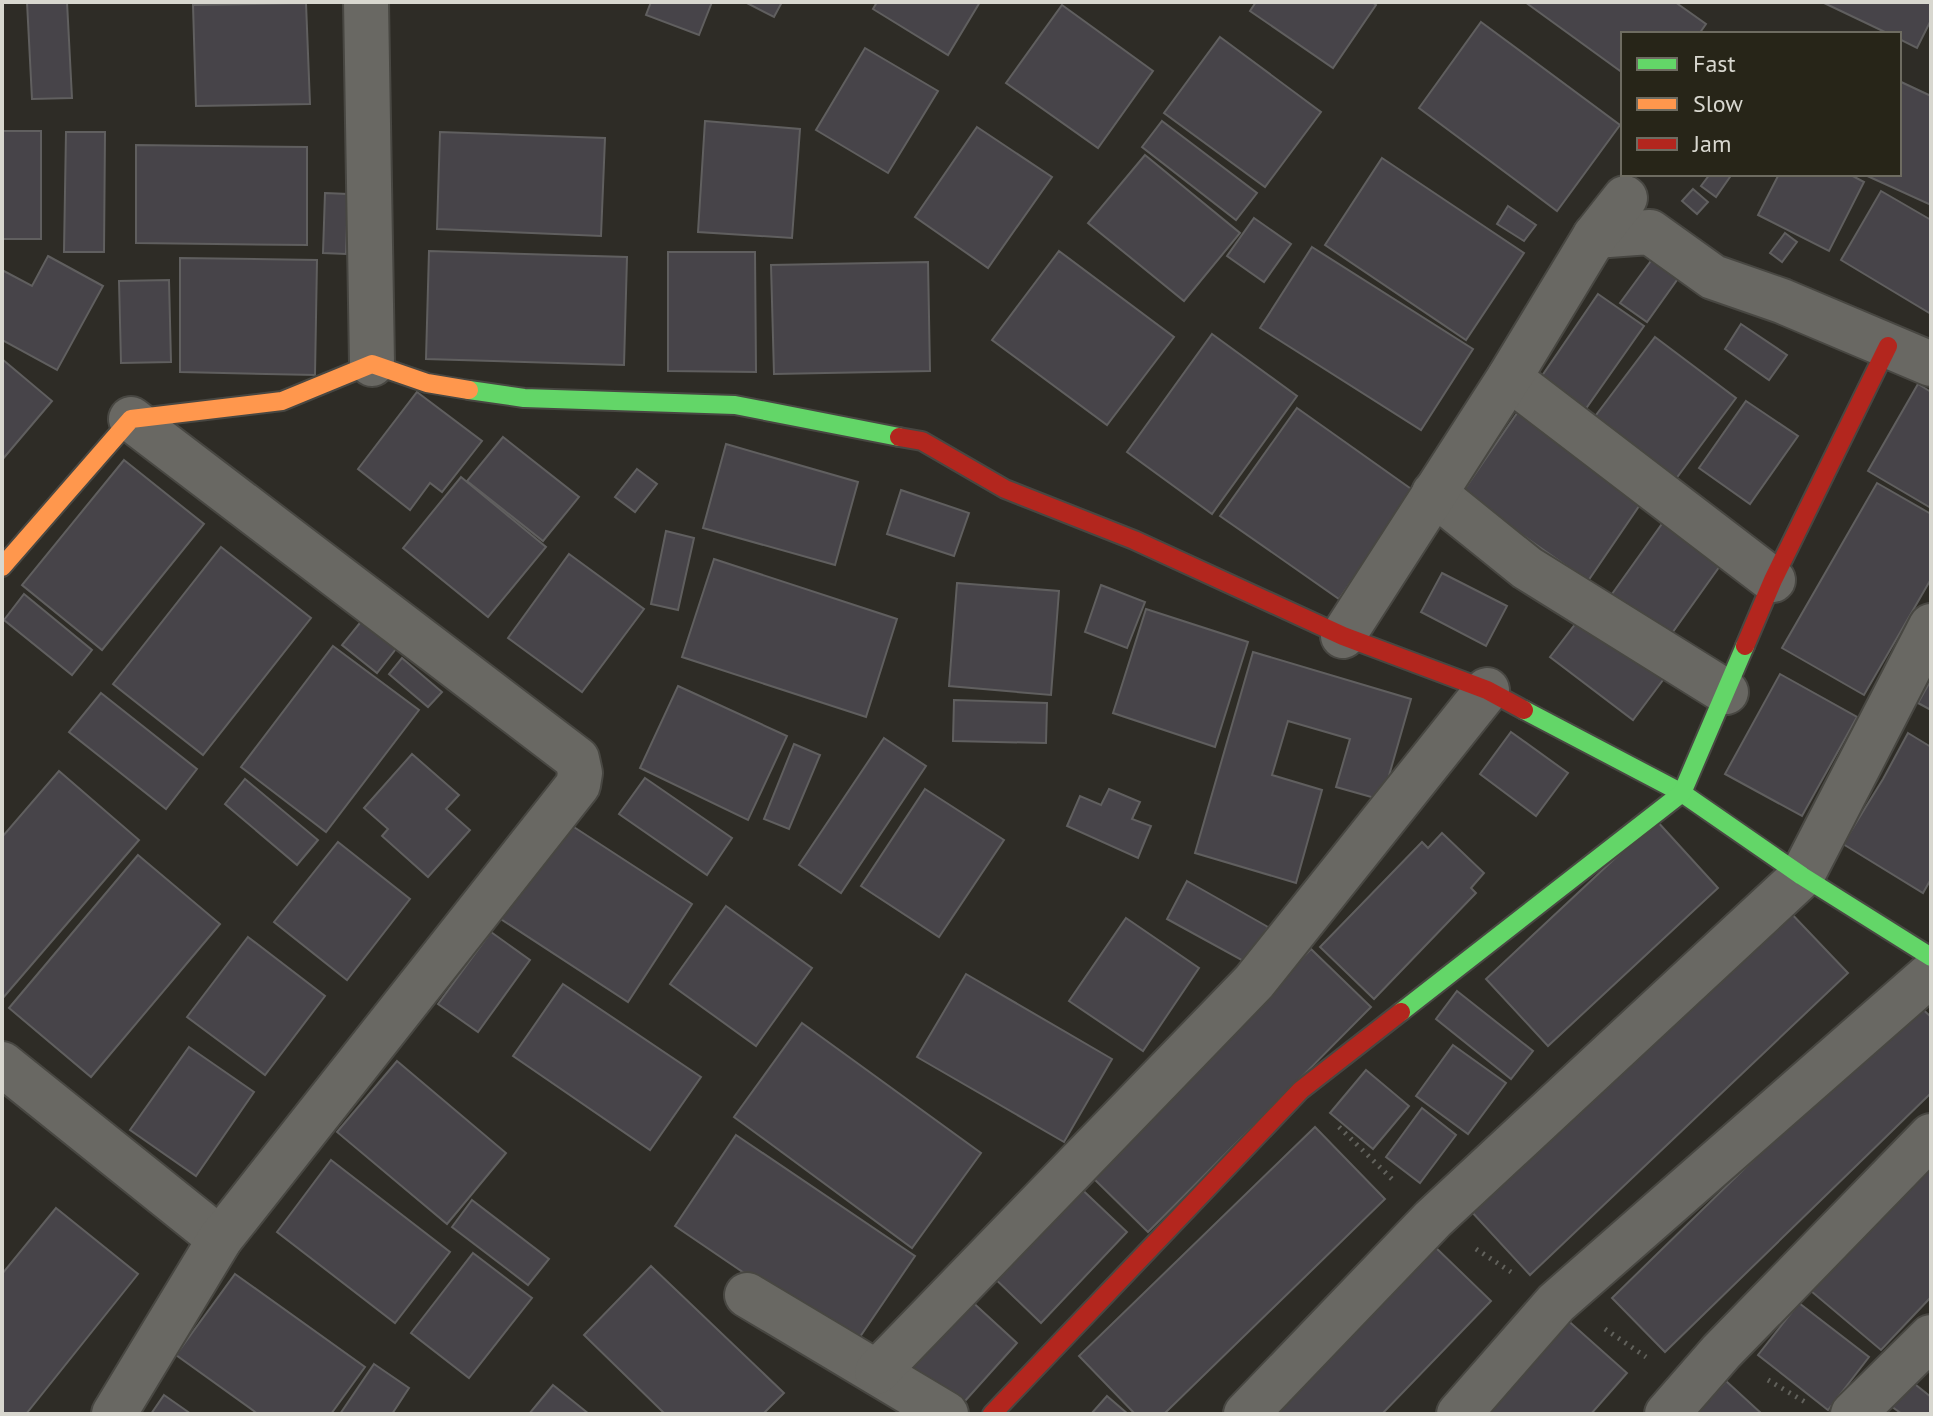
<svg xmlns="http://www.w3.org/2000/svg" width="1933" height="1416" font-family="'PT Sans',sans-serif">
  <rect width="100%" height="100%" fill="#2e2c26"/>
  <g fill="#474449" stroke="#605f5f" stroke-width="2">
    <path d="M 27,2 L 67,2 L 72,98 L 32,99 Z"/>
    <path d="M 651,2 L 712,2 L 699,35 L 646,15 Z"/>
    <path d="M 745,2 L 782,2 L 774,17 Z"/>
    <path d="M 877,2 L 980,2 L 948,55 L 873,9 Z"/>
    <path d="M 1256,2 L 1372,2 L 1376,5 L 1333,68 L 1250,11 Z"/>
    <path d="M 1525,2 L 1675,2 L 1706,24 L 1699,34 L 1623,34 L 1623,73 Z"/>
    <path d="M 1822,2 L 1931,2 L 1931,20 L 1917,48 L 1899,39 L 1899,34 L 1889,34 Z"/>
    <path d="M 306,3 L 310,104 L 196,106 L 193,5 Z"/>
    <path d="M 1062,5 L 1153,71 L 1098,148 L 1006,83 Z"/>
    <path d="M 1481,22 L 1620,125 L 1557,211 L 1419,108 Z"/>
    <path d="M 1220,37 L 1321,112 L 1265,187 L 1164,113 Z"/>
    <path d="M 865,48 L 938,91 L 888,173 L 816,130 Z"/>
    <path d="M 1899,81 L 1931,96 L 1931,205 L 1863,174 L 1899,174 Z"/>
    <path d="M 705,121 L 800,129 L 792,238 L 698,232 Z"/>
    <path d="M 1162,121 L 1257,193 L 1236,220 L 1142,147 Z"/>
    <path d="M 977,127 L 1052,177 L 988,268 L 915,217 Z"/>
    <rect x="2" y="131" width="39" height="108"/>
    <path d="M 66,132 L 105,132 L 104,252 L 64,252 Z"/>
    <path d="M 440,132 L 605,138 L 601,236 L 437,229 Z"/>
    <path d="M 136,145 L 307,147 L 307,245 L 136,243 Z"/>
    <path d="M 1145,155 L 1240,233 L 1184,301 L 1088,223 Z"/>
    <path d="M 1382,158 L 1524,253 L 1466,340 L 1325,245 Z"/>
    <path d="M 1710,174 L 1732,174 L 1716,197 L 1701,186 Z"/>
    <path d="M 1779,174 L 1849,174 L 1864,182 L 1829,251 L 1758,215 Z"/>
    <path d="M 1693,189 L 1708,202 L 1697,214 L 1682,201 Z"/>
    <path d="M 1881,191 L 1931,220 L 1931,314 L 1841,260 Z"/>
    <path d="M 325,193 L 348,194 L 346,254 L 323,253 Z"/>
    <path d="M 1508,206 L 1536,225 L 1524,241 L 1497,224 Z"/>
    <path d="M 1254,218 L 1291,244 L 1264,282 L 1227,256 Z"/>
    <path d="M 1785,233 L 1797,242 L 1782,262 L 1770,253 Z"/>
    <path d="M 1312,247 L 1473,349 L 1421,430 L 1260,328 Z"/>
    <path d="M 429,251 L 627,257 L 624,365 L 426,359 Z"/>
    <path d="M 1059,251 L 1174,337 L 1107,425 L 992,340 Z"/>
    <path d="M 668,252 L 755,252 L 756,372 L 668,371 Z"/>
    <path d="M 1656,254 L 1682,273 L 1647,322 L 1620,303 Z"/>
    <path d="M 48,256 L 103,286 L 57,370 L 2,340 L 2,270 L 32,286 Z"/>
    <path d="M 180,258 L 317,260 L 315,375 L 180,372 Z"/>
    <path d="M 928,262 L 930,371 L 774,374 L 771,265 Z"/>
    <path d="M 169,280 L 171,362 L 121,363 L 119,281 Z"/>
    <path d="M 1598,294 L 1644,326 L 1580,417 L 1535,386 Z"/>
    <path d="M 1741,324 L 1787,355 L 1769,380 L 1725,349 Z"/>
    <path d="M 1212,334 L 1297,396 L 1212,514 L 1127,452 Z"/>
    <path d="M 1655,337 L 1736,398 L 1672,484 L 1590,423 Z"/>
    <path d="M 2,359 L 52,401 L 2,460 Z"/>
    <path d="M 1918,384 L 1931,392 L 1931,508 L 1868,471 Z"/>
    <path d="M 417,392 L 482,441 L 442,492 L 430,483 L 410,510 L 358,469 Z"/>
    <path d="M 1746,401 L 1798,436 L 1750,504 L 1699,468 Z"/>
    <path d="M 1522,406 L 1648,493 L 1588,581 L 1462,493 Z"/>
    <path d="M 1297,408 L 1414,491 L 1339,599 L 1220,516 Z"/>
    <path d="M 503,437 L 579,497 L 543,541 L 467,481 Z"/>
    <path d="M 726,444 L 858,482 L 835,565 L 703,528 Z"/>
    <path d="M 124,460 L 204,524 L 102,650 L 22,585 Z"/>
    <path d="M 637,469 L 657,484 L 635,512 L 615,497 Z"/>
    <path d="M 461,477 L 546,547 L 488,617 L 403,548 Z"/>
    <path d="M 1877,483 L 1931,514 L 1931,579 L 1864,695 L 1782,648 Z"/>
    <path d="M 901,490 L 969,513 L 954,556 L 887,534 Z"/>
    <path d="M 1669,514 L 1727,556 L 1665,643 L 1607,601 Z"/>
    <path d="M 666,531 L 694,538 L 678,610 L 651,604 Z"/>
    <path d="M 221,547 L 311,618 L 203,755 L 113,684 Z"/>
    <path d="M 569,554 L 644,609 L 582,692 L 508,638 Z"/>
    <path d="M 714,559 L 897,619 L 866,717 L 682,657 Z"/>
    <path d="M 1442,573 L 1507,606 L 1486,646 L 1421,612 Z"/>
    <path d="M 957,583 L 1059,591 L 1051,695 L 949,686 Z"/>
    <path d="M 1101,585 L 1145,602 L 1127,648 L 1085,632 Z"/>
    <path d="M 24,594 L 92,650 L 72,675 L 4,620 Z"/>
    <path d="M 1146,609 L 1248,642 L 1215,747 L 1113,713 Z"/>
    <path d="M 1586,610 L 1669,672 L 1633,720 L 1550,657 Z"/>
    <path d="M 368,613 L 403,640 L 377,673 L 342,645 Z"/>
    <path d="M 333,646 L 419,710 L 326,832 L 241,767 Z"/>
    <path d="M 1253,652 L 1411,699 L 1382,800 L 1336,787 L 1350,739 L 1288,721 L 1272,775 L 1322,790 L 1296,883 L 1195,853 Z"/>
    <path d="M 402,658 L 442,692 L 428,707 L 389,674 Z"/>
    <path d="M 1780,674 L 1857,717 L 1802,816 L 1725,774 Z"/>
    <path d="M 1931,680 L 1931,710 L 1918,703 Z"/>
    <path d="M 678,686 L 787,736 L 748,820 L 640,768 Z"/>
    <path d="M 101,693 L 197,769 L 166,809 L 69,732 Z"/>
    <path d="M 954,700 L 1047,703 L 1046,743 L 953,741 Z"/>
    <path d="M 1511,732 L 1568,773 L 1536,816 L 1480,774 Z"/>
    <path d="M 1908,733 L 1931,747 L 1931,879 L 1923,893 L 1843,844 L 1883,779 Z"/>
    <path d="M 884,738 L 926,766 L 841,893 L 799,865 Z"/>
    <path d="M 794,744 L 820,755 L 789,829 L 764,819 Z"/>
    <path d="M 412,754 L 459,795 L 446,809 L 470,830 L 428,877 L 382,836 L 388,829 L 364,808 Z"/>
    <path d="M 59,771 L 139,840 L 2,999 L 2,837 Z"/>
    <path d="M 645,778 L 732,838 L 707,875 L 619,814 Z"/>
    <path d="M 245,779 L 318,840 L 297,865 L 225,804 Z"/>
    <path d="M 925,789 L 1004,840 L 939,937 L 861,886 Z"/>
    <path d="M 1109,789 L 1140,802 L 1132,819 L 1151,826 L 1138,858 L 1067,826 L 1080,796 L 1101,805 Z"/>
    <path d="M 560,818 L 692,904 L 628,1002 L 496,916 Z"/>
    <path d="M 1656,820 L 1718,888 L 1548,1046 L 1486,979 Z"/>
    <path d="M 1442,833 L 1484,873 L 1471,888 L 1476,893 L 1374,999 L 1320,947 L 1422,842 L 1428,848 Z"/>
    <path d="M 338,842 L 410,899 L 347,980 L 274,922 Z"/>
    <path d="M 138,855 L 220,924 L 91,1077 L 9,1008 Z"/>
    <path d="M 1187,881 L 1268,927 L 1247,963 L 1167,919 Z"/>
    <path d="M 726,906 L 812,968 L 756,1046 L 670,984 Z"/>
    <path d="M 1787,909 L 1848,973 L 1530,1275 L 1470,1210 Z"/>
    <path d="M 1126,918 L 1199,968 L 1143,1051 L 1069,1001 Z"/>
    <path d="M 491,932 L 530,960 L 478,1032 L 438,1004 Z"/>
    <path d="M 248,937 L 325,996 L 265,1075 L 187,1017 Z"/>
    <path d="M 1311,949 L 1371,1007 L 1148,1232 L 1089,1174 Z"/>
    <path d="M 966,974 L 1112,1059 L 1064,1142 L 917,1057 Z"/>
    <path d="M 563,984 L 701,1077 L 650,1150 L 513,1056 Z"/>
    <path d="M 1457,991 L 1533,1051 L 1511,1079 L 1436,1019 Z"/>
    <path d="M 1915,1002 L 1931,1017 L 1931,1093 L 1665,1352 L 1612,1298 Z"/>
    <path d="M 802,1023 L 981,1153 L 912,1248 L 734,1117 Z"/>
    <path d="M 1453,1045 L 1506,1083 L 1468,1134 L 1416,1096 Z"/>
    <path d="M 189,1047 L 254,1092 L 196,1176 L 130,1130 Z"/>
    <path d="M 397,1061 L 506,1153 L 447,1224 L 337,1132 Z"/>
    <path d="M 1366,1070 L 1409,1106 L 1373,1149 L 1330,1113 Z"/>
    <path d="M 1422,1108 L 1456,1135 L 1420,1183 L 1386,1157 Z"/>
    <path d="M 1315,1127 L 1385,1199 L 1164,1414 L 1135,1414 L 1079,1356 Z"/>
    <path d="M 736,1135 L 915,1256 L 853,1347 L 675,1226 Z"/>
    <path d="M 1931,1155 L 1931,1297 L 1881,1350 L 1805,1286 Z"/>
    <path d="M 331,1160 L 450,1252 L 395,1323 L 277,1232 Z"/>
    <path d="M 1073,1181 L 1127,1232 L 1041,1323 L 987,1271 Z"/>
    <path d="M 472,1200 L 549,1259 L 528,1285 L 452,1227 Z"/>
    <path d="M 56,1208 L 138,1274 L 26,1414 L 2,1414 L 2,1274 Z"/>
    <path d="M 1432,1244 L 1491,1301 L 1382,1414 L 1268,1414 Z"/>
    <path d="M 473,1253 L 532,1298 L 469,1378 L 411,1333 Z"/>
    <path d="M 651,1266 L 784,1393 L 763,1414 L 665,1414 L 584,1335 Z"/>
    <path d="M 235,1274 L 365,1367 L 331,1414 L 258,1414 L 176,1355 Z"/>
    <path d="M 968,1298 L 1017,1343 L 956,1411 L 906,1367 Z"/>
    <path d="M 1799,1303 L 1869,1357 L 1828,1410 L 1758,1355 Z"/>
    <path d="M 1564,1317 L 1627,1373 L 1591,1414 L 1478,1414 Z"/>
    <path d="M 374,1364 L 409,1388 L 392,1414 L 340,1414 Z"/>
    <path d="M 1726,1381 L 1762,1414 L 1696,1414 Z"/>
    <path d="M 1911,1381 L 1931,1397 L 1931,1414 L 1902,1414 L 1891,1406 Z"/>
    <path d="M 553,1385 L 589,1414 L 529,1414 Z"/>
    <path d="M 164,1395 L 191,1414 L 151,1414 Z"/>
    <path d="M 1107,1396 L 1128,1414 L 1091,1414 Z"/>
  </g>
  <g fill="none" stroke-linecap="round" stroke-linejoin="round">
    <g stroke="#484742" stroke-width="48">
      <g id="street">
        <path d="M 366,2 L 372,364"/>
        <path d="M 1595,236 L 1650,232 L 1713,277 L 1782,301 L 1931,364"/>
        <path d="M 1509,378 L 1773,580"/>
        <path d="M 1434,493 L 1527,568 L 1726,692"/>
        <path d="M 1343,636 L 1509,378 L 1595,236 L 1625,198"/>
        <path d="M 2,1064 L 220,1239"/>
        <path d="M 747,1295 L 946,1414"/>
        <path d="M 877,1372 L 1254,982 L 1487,690"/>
        <path d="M 114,1414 L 220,1239 L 578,785 L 580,773 L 577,759 L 131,419"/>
        <path d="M 1246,1414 L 1433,1219 L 1802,876 L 1931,626"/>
        <path d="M 1459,1414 L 1556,1303 L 1931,974"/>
        <path d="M 1667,1414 L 1721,1352 L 1931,1136"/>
        <path d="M 1853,1414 L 1931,1337"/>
      </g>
    </g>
    <g stroke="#484742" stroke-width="22">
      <g id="fast">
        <path d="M 469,390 L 524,398 L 735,405 L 899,437"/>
        <path d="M 1524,710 L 1682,793 L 1802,876 L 1931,957"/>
        <path d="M 1401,1012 L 1682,793 L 1745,646"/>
      </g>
    </g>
    <g stroke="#484742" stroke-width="22">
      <path id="slow" d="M 2,567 L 131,419 L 282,401 L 372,364 L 427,383 L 469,390"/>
    </g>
    <g stroke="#484742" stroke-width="22">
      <g id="jam">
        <path d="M 899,437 L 922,441 L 1005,489 L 1134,540 L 1343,636 L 1487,690 L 1524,710"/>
        <path d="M 1745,646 L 1773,580 L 1888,346"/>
        <path d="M 992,1414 L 1301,1090 L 1401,1012"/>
      </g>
    </g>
    <g stroke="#62625c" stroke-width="5" stroke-dasharray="2 6" stroke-linecap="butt">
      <path d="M 1339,1127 L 1395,1182"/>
      <path d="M 1476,1249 L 1511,1272"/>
      <path d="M 1605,1329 L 1646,1357"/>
      <path d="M 1768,1380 L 1805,1402"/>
    </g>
    <use href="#street" stroke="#696863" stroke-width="44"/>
    <use href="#fast" stroke="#63d668" stroke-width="18"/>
    <use href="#slow" stroke="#ff974d" stroke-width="18"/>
    <use href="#jam" stroke="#b3261e" stroke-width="18"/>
  </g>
  <rect width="1933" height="1416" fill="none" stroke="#d8d7cf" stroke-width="8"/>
  <rect x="1621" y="32" width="280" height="144" fill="#272518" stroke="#6e6c61" stroke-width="2"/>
  <rect x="1637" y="58" width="40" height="12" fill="#63d668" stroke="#6e6c61" stroke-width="2"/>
  <text x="1693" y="72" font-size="24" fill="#d8d7cf">Fast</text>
  <rect x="1637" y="98" width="40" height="12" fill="#ff974d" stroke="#6e6c61" stroke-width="2"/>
  <text x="1693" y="112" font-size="24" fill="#d8d7cf">Slow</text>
  <rect x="1637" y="138" width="40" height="12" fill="#b3261e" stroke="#6e6c61" stroke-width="2"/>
  <text x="1693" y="152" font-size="24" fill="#d8d7cf">Jam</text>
</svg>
